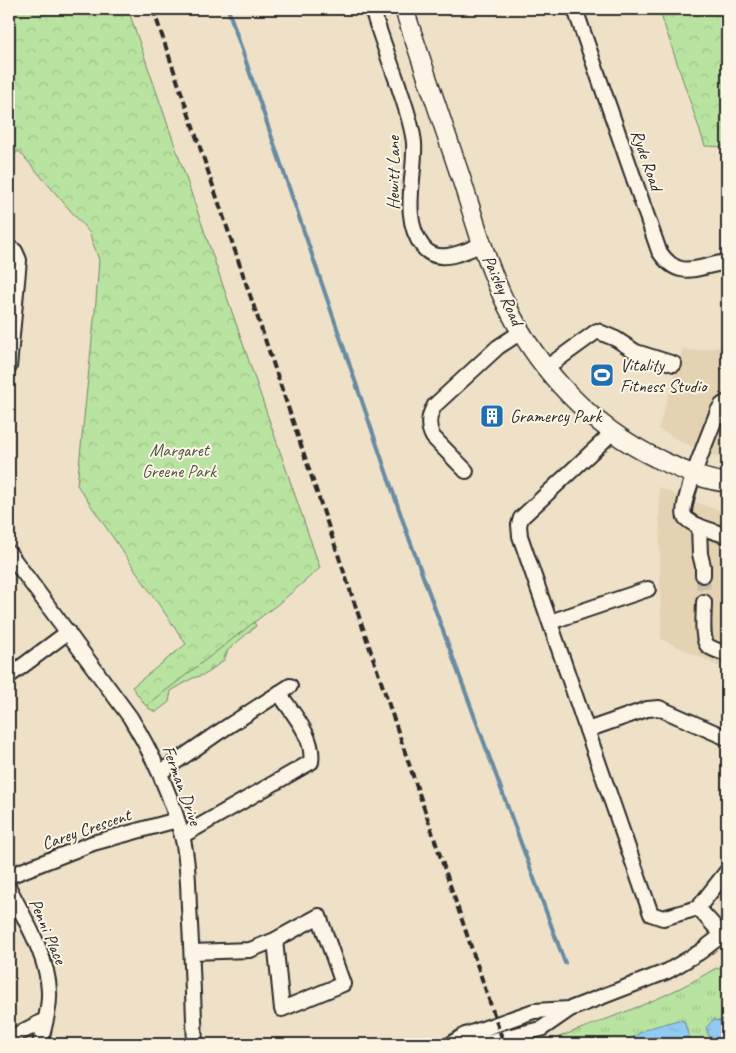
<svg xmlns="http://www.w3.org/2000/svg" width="736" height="1053" font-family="Caveat,sans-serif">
  <defs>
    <pattern id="grass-tufts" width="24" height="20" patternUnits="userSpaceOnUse" patternTransform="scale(1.25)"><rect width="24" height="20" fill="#b9e3a0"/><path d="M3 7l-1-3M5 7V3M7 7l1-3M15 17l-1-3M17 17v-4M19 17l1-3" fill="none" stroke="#9fc38a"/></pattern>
    <pattern id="forest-firs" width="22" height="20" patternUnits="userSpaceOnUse" patternTransform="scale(1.25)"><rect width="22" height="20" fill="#b9e3a0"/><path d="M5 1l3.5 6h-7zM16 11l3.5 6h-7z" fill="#9fc38a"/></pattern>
    <pattern id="park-crowns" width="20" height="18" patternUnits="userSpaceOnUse" patternTransform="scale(1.25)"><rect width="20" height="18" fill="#b9e3a0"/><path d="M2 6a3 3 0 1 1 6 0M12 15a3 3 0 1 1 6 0" fill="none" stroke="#9fc38a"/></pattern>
    <pattern id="water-ripples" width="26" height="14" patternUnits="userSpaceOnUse" patternTransform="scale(1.25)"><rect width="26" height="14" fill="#91cbf1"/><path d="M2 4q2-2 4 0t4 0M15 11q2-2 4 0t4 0" fill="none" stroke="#7daecf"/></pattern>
  </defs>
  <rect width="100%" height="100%" fill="#eee1c8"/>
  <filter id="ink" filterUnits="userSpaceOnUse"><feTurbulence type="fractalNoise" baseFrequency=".02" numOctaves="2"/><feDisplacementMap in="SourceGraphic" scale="10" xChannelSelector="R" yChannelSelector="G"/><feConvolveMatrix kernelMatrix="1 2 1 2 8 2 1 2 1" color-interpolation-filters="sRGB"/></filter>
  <g filter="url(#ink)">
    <g fill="#e4d3b3">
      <path d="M 727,346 L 727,461 L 684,443 L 658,429 L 683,348 L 692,351 Z"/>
      <path d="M 659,487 L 678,496 L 727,513 L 727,670 L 661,639 Z"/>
    </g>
    <path fill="url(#grass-tufts)" stroke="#728766" d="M 716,968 L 727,971 L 727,1022 L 713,1020 L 719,1042 L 727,1044 L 691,1044 L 684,1021 L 623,1044 L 562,1044 L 559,1037 C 614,1016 666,999 716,968 Z"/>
    <path fill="url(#forest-firs)" stroke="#728766" d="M 252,618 L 256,626 L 228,650 L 224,660 L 206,674 L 193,678 L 171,691 L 169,702 L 156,712 L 148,708 L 148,687 Z"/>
    <g fill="url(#park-crowns)" stroke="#728766">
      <path d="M 9,9 L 128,9 L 320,568 L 283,600 L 146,706 L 132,687 L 186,644 L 77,485 L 96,301 L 99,260 L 89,232 L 19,151 L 9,159 Z"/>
      <path d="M 659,9 L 727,9 L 727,147 L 705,146 Z"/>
    </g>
    <g fill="url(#water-ripples)" stroke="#688ba2">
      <path d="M 678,1020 L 684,1021 L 691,1044 L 623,1044 L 646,1029 Z"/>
      <path d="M 713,1020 L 727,1022 L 727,1044 L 709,1036 L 706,1028 Z"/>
    </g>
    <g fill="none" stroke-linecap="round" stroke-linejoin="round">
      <path stroke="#688ba2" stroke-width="4" d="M 228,9 L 406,530 L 565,963"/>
      <path stroke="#c7bda9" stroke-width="14" stroke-dasharray="14 7" stroke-linecap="butt" d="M 703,575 L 704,602"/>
      <g stroke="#2b2b2b" stroke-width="18">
        <g id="minor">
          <path d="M 372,9 C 380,34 389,59 398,84 C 404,103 412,123 414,143 C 416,175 400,218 423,247 C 438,266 465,251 483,244"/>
          <path d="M 575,9 L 659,251 C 679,282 698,266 727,262"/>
          <path d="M 9,248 L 15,251 L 19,260 L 9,367"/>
          <path d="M 546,368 L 597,331 L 616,339 L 636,352 L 674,364"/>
          <path d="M 727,402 L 722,405 L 718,411 C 712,427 678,507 685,517 C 691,526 717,532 727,536"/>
          <path d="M 466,471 L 433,437 C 427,426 428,416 435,405 L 498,347 L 521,332"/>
          <path d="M 699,526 L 700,554 L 703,566 L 703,575"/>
          <path d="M 9,553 L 130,717 C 154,756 170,792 182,836 C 188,859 188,884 189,907 C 192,953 193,999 195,1044"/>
          <path d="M 704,602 C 704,611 701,641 708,646 C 714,650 721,652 727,654"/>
          <path d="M 550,622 L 648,589"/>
          <path d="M 9,676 L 68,632"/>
          <path d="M 587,730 L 520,536 L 519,525 L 521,518 L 612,433"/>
          <path d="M 727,738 L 659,708 L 647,709 L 587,730 L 651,914 L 663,918 L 698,908 L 727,871"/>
          <path d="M 161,772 L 216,734 L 290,686"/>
          <path d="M 182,836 L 311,762 C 315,737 292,713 279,693"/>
          <path d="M 9,876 L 93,843 L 177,820"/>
          <path d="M 9,888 C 24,918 48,957 49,991 C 50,1008 44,1027 40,1044"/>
          <path d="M 698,908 L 727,940"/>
          <path d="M 192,952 L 250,950 L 275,940 L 319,916 L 343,984 L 282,1009 L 275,940"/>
          <path d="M 9,1044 L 14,1036 L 45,1020"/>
          <path d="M 451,1044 L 465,1035 L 534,1011 L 569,1009"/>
          <path d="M 478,1044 L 541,1029 L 570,1009 L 668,971 L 700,952 L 727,931"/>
        </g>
      </g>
      <g stroke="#2b2b2b" stroke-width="21">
        <path id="major" d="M 404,9 C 423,65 442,121 461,178 C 475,221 487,266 507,306 C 538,370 592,427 656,458 C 676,467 706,482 727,482"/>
      </g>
      <use href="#minor" stroke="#fcf5e5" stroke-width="14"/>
      <use href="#major" stroke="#fcf5e5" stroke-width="18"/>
      <path stroke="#2b2b2b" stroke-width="4" stroke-dasharray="8 4" stroke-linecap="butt" d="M 153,9 L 504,1044"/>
    </g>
  </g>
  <defs>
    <g id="stadium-square" transform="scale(1.25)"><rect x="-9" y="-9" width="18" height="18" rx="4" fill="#1f6fb2" stroke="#fcf5e5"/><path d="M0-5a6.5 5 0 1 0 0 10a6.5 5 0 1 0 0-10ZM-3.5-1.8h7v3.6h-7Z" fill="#fff"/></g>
    <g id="building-square" transform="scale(1.25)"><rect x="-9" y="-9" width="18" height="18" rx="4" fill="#1f6fb2" stroke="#fcf5e5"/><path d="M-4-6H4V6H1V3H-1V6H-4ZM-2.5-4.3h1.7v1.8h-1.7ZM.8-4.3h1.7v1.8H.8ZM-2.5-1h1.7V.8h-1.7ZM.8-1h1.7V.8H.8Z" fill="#fff"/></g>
  </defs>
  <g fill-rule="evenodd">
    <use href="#stadium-square" x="602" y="375"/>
    <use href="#building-square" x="492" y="416"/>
  </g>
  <g text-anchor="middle" stroke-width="4" stroke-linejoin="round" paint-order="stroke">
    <g font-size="18" fill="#2b2b2b" stroke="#fcf5e5">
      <text transform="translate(647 160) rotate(71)" y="6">Ryde Road</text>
      <text transform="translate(393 173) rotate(-90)" y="6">Hewitt Lane</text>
      <text transform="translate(503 290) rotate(66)" y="6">Paisley Road</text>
      <text transform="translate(182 785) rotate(70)" y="6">Ferman Drive</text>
      <text transform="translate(86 829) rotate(-19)" y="6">Carey Crescent</text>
      <text transform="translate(48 931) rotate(67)" y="6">Penni Place</text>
    </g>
    <g font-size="18" fill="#2b2b2b" stroke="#fcf5e5" text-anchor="start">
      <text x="620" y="371">Vitality<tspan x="620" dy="21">Fitness Studio</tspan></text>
      <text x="510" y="422">Gramercy Park</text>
    </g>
    <g font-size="18" fill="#4e5948" stroke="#fcf5e5">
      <text x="179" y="456">Margaret<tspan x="179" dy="21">Greene Park</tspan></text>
    </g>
  </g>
  <rect width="736" height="1053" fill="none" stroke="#fcf5e5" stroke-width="30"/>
  <rect x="15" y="15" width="706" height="1023" fill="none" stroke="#2b2b2b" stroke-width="2" filter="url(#ink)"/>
</svg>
